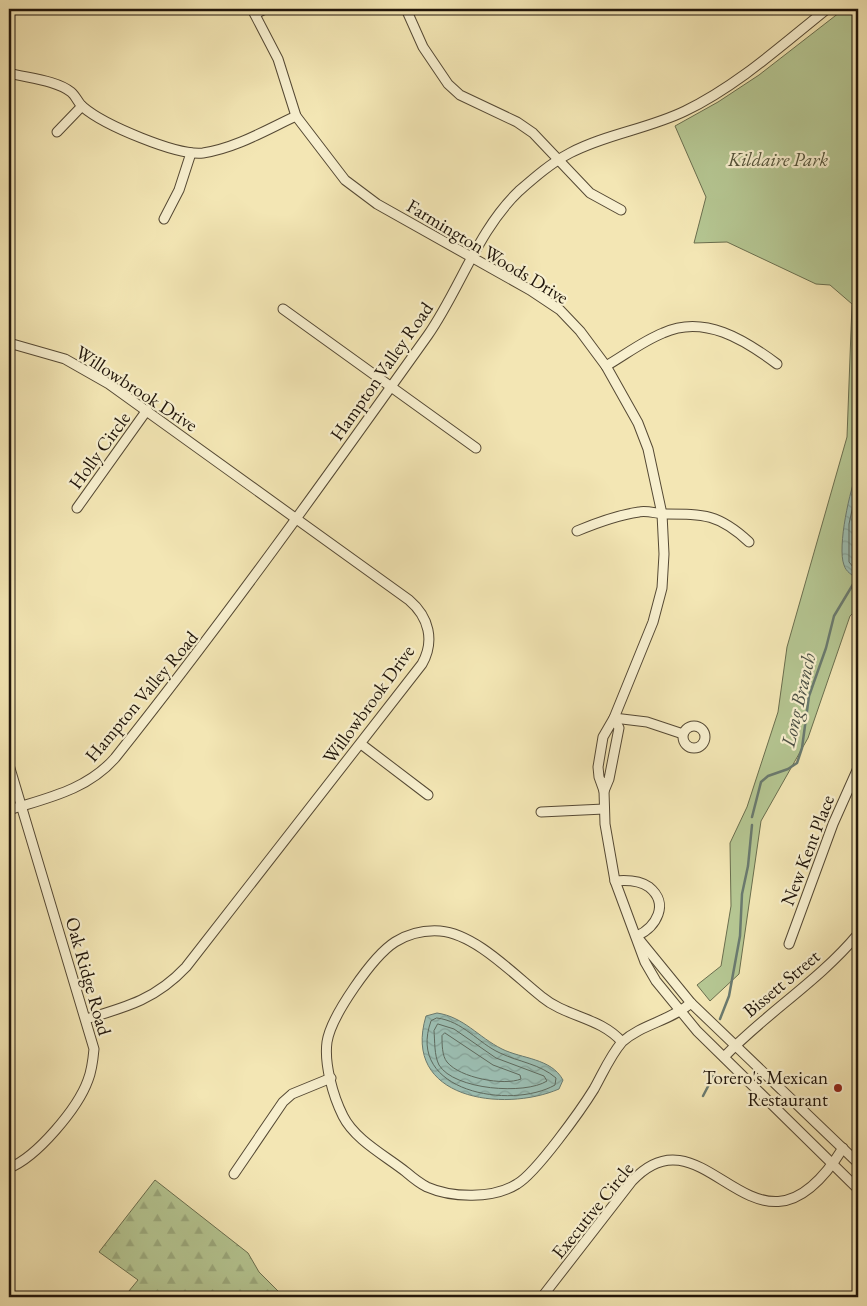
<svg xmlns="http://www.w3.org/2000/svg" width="867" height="1306" font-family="'EB Garamond',serif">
  <defs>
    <pattern id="forest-firs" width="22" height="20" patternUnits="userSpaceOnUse" patternTransform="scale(1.25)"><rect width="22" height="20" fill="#b5c692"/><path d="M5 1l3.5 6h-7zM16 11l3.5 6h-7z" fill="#9ba97d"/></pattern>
    <pattern id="water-waves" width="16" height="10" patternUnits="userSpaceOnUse" patternTransform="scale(1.25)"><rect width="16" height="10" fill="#9cbeb2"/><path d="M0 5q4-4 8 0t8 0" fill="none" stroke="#86a298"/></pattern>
  </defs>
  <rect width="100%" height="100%" fill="#f3e6b4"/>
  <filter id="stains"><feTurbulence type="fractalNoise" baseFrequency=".004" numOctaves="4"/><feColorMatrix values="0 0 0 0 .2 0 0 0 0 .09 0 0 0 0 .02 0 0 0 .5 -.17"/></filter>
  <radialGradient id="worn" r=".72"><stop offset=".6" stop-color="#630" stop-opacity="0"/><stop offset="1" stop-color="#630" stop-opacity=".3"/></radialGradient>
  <path fill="#b5c692" stroke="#6a6e4e" d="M 844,9 L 858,9 L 858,608 L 850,616 L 808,738 L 761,821 L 739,974 L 710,1001 L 697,985 L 721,966 L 731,906 L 730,843 L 747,807 L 778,712 L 787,647 L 847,437 L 852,304 L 830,285 L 816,284 L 727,242 L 694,243 L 706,197 L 675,126 L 718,102 L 759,75 Z"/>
  <path fill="url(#forest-firs)" stroke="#6a6e4e" d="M 155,1180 L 248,1253 L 259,1272 L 284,1297 L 124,1297 L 138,1280 L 99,1252 Z"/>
  <g fill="url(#water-waves)" stroke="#6a7a6f">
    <path d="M 858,470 L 858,578 L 857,578 C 852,575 846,572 844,565 C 837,547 850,488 858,470 Z"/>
    <path d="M 437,1013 C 464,1017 478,1037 502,1049 C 522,1059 551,1058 563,1080 L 559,1089 C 503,1113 401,1099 426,1016 Z"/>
  </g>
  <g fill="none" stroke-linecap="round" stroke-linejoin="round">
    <g stroke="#5e6a5e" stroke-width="1">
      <path d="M 858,482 L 849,524 L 849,562 L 858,573"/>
      <path d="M 858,510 C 856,523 851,555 858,566"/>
      <path d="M 437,1018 C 463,1021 478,1043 500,1053 C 519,1062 540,1064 556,1078 L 555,1085 C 511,1110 405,1092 431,1021 Z"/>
      <path d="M 438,1024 L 454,1029 L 496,1058 L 544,1076 L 547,1081 C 525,1095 454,1090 439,1065 C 434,1055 435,1041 434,1031 Z"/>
      <path d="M 445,1033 L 493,1065 L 520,1075 L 521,1079 C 504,1086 460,1078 447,1062 C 442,1056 442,1044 442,1036 Z"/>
    </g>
    <g stroke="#6a7a6f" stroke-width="2.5">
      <path d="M 752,817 L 761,782 L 768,776 L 788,769 L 797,763 L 802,748 L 809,696 L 826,648 L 834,616 L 858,576"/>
      <path d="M 720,1019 L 729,996 L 740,936 L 742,894 L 748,866 L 752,825"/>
      <path d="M 703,1096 L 715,1073"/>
    </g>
    <g stroke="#554934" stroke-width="11">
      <g id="minor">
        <path d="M 252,9 L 278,59 L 296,116 L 345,180 L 377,204 L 530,290 L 560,310 L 580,331 L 606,366 L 638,423 L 648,449 L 662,514 L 664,554 L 662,588 L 653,622 L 614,718 L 603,737 L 598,767 L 599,777 L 604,791 L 609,779 L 619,728 L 614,718"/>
        <path d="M 406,9 L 423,47 L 448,84 L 460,95 L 517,122 L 533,133 L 590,193 L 621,210"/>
        <path d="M 255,14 L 265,9"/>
        <path d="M 9,73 C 27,78 56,80 71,92 C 76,96 78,103 83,107 C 104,125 177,156 203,153 C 236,148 266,130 296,116"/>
        <path d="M 57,132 L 82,106"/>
        <path d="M 164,219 L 179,190 L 191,153"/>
        <path d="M 283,309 L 476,448"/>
        <path d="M 9,343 L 65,359 L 109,384 L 409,600 C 429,617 435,641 422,664 L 186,967 C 156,999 127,1007 86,1019"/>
        <path d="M 606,366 C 625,355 643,341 663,333 C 704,314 745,340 777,364"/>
        <path d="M 77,508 L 147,410"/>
        <path d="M 577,531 C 596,523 618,515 639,512 C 647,510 657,514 666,514 C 704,514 719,514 749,542"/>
        <path d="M 614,718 L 647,722 L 683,734"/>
        <circle cx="694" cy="737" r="11"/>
        <path d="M 361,744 L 428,795"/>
        <path d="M 9,765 L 94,1049 C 93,1060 92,1070 88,1080 C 78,1108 37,1157 9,1168"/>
        <path d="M 604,791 L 605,824 L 615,881 L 645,962 L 656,981 L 697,1031 L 858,1189"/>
        <path d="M 9,810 C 47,798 87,790 115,758 C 224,621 326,478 428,335 C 460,289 478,230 519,191 C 535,177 551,163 570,153 C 606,134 648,129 685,111 C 737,86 782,45 827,9"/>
        <path d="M 541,812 L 604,809"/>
        <path d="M 615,881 C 626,880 639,880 649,887 C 670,904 656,927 637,936"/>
        <path d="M 638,938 L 691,1003 L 858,1163"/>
        <path d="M 789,944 L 833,824 L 858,768"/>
        <path d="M 622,1042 C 600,1017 566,1017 542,997 C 514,975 476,934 440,931 C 425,930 408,934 395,942 C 373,956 331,1016 327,1042 C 324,1064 333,1096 343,1116 C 355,1140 386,1156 406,1172 C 413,1178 419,1183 427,1187 C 452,1198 493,1199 517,1184 C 536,1173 581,1110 594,1089 C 603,1073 610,1056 622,1042 C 642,1024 670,1021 691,1003"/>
        <path d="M 724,1057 C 766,1013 819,981 858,934"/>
        <path d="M 234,1174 L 283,1102 L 292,1094 L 331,1078"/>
        <path d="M 542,1297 L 632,1181 C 707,1100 756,1288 843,1148"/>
      </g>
    </g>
    <use href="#minor" stroke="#f7efce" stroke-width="9"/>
  </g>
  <circle fill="#8f2418" stroke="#f7efce" stroke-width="2" cx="838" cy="1088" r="5"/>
  <g text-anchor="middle" stroke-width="4.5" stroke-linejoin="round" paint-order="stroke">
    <g font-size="19" font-style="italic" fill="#54533a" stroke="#f7efce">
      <text x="778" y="166">Kildaire Park</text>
    </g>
    <g font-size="19" fill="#20150a" stroke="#f7efce">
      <text transform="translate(488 251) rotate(31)" y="7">Farmington Woods Drive</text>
      <text transform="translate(381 371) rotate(-55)" y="7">Hampton Valley Road</text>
      <text transform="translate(137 388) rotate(33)" y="7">Willowbrook Drive</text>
      <text transform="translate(99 450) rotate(-54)" y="7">Holly Circle</text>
      <text transform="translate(141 696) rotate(-50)" y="7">Hampton Valley Road</text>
      <text transform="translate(368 704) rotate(-54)" y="7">Willowbrook Drive</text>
      <text transform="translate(807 850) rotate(-69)" y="7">New Kent Place</text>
      <text transform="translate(89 976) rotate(74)" y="7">Oak Ridge Road</text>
      <text transform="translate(781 983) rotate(-40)" y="7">Bissett Street</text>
      <text transform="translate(592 1210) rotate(-51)" y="7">Executive Circle</text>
    </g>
    <g font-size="19" fill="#20150a" stroke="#f7efce" text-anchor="end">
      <text x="828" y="1084">Torero's Mexican<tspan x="828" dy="22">Restaurant</tspan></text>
    </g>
    <g font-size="20" font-style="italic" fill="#4b5045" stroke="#f7efce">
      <text transform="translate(798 700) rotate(-77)" y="7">Long Branch</text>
    </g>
  </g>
  <rect width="867" height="1306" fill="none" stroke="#f3e6b4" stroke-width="30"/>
  <rect x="10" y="10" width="847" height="1286" fill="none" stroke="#20150a" stroke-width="2.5"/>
  <rect x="15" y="15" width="837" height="1276" fill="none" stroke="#20150a"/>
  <rect width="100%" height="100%" filter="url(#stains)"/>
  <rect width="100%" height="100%" fill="url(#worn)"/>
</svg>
